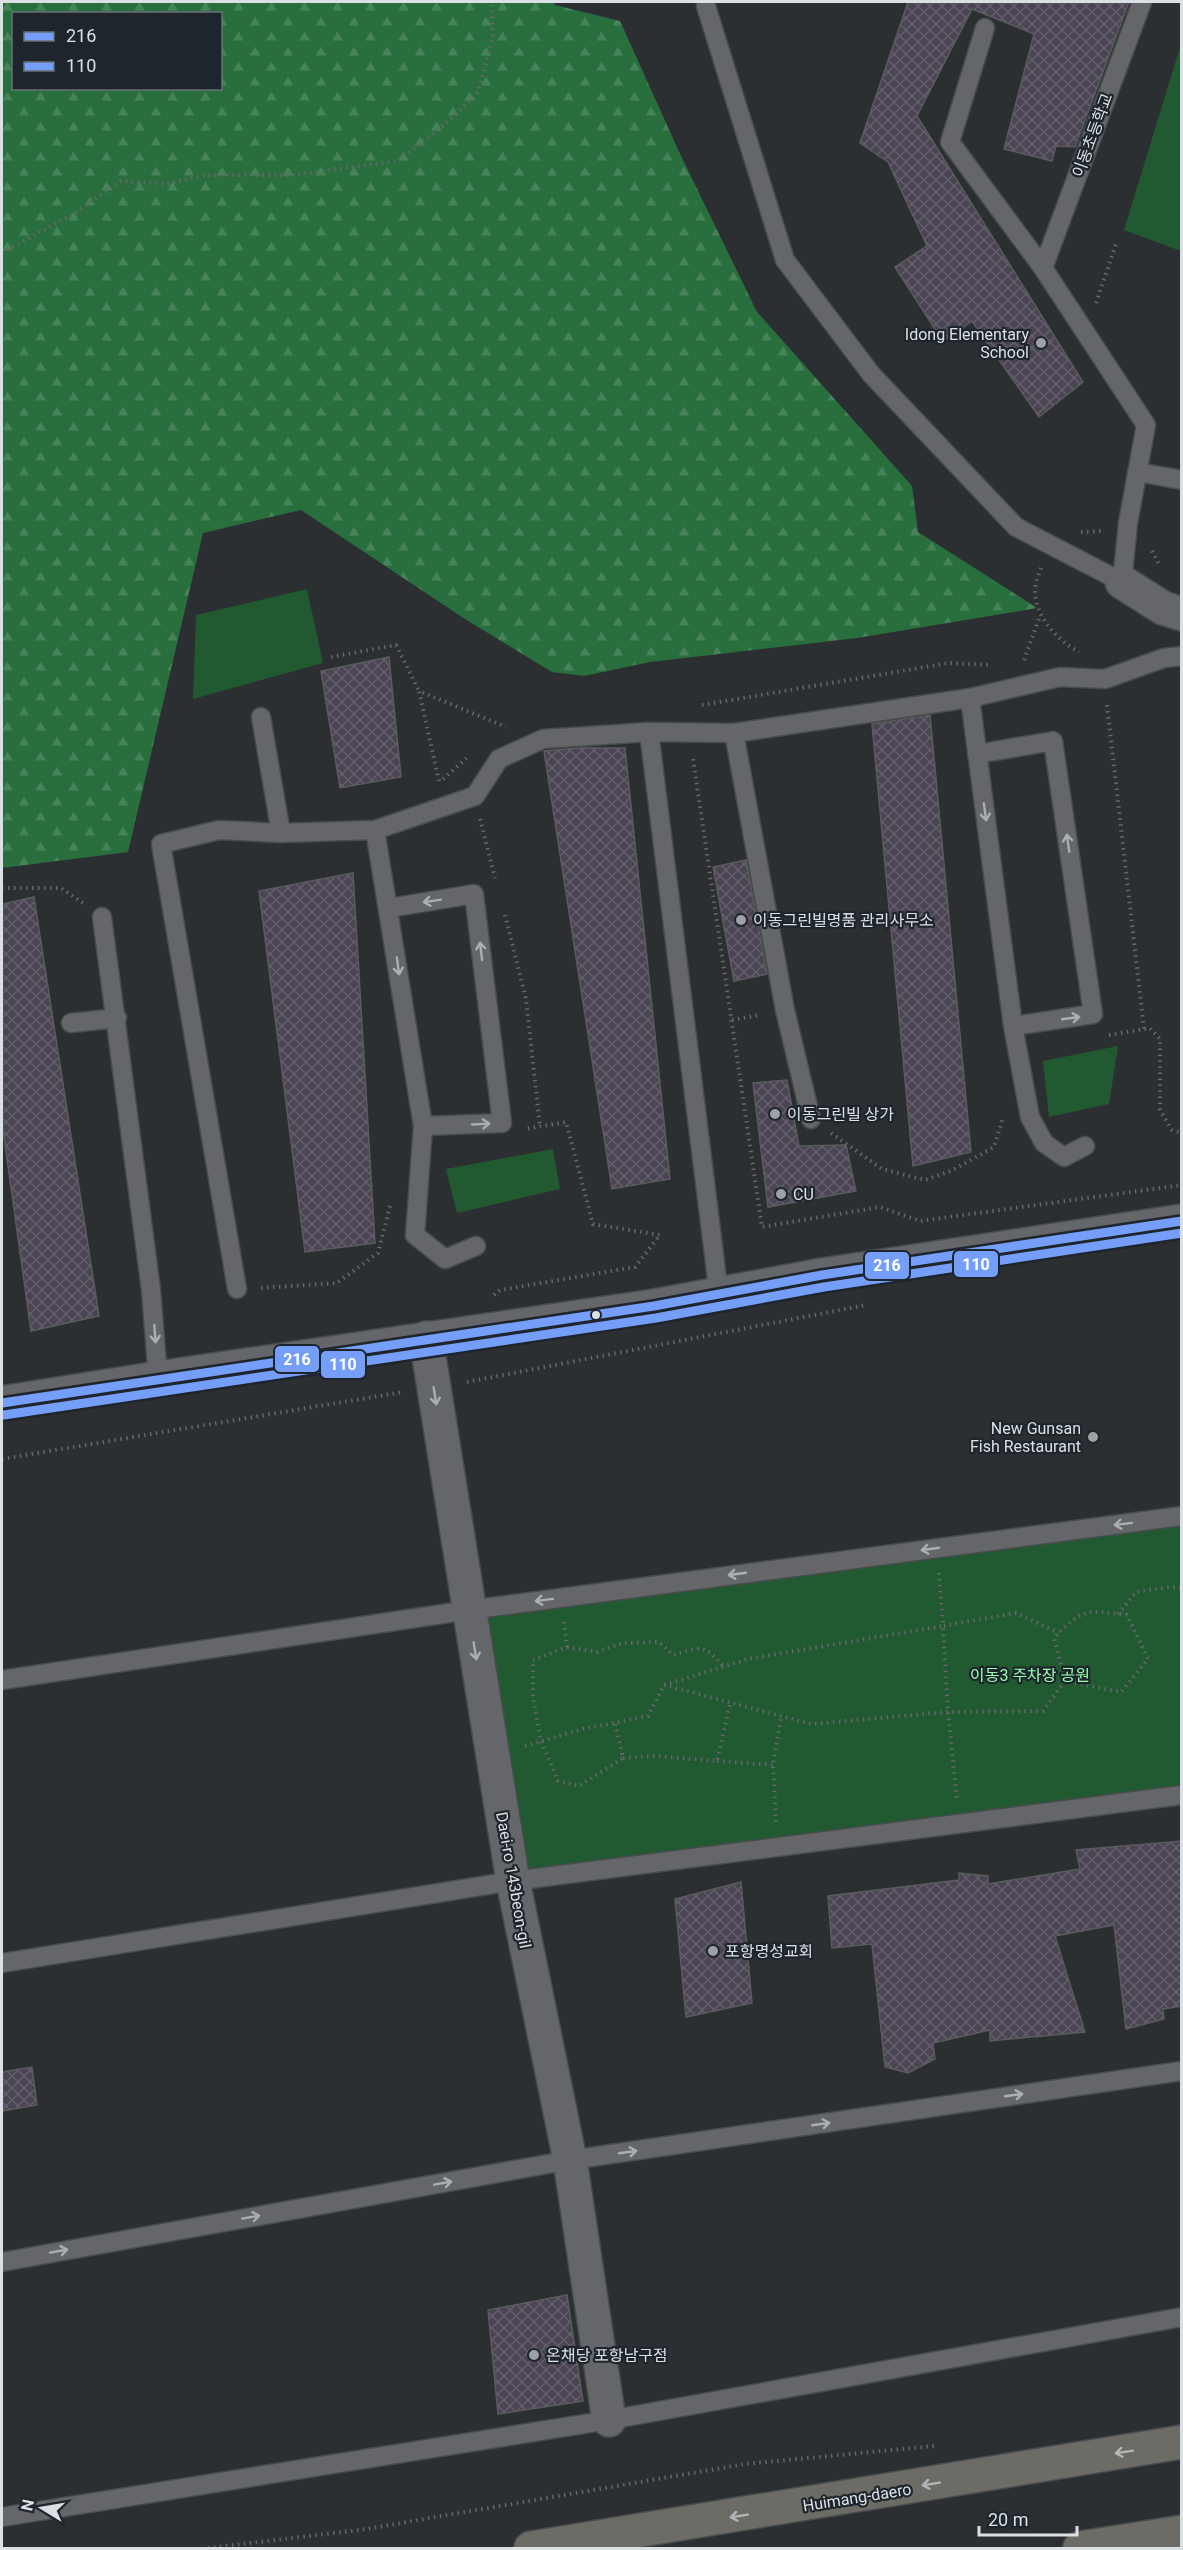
<svg xmlns="http://www.w3.org/2000/svg" width="1183" height="2550" font-family="Roboto,'Noto Sans KR',sans-serif">
  <defs>
    <pattern id="forest-firs" width="22" height="20" patternUnits="userSpaceOnUse" patternTransform="scale(1.5)"><rect width="22" height="20" fill="#286f3d"/><path d="M5 1l3.5 6h-7zM16 11l3.5 6h-7z" fill="#478359"/></pattern>
    <pattern id="building-cross-hatch" width="8" height="8" patternUnits="userSpaceOnUse" patternTransform="scale(1.5)"><rect width="8" height="8" fill="#4b4453"/><path d="M0 0l8 8M0 8l8-8" fill="none" stroke="#645f6c"/></pattern>
  </defs>
  <rect width="100%" height="100%" fill="#2c2f32"/>
  <path fill="url(#forest-firs)" fill-rule="evenodd" d="M 2,2 L 554,2 L 555,5 L 620,21 L 681,156 L 757,312 L 912,486 L 918,532 L 1037,608 L 857,638 L 650,662 L 584,676 L 552,672 L 465,619 L 301,510 L 203,533 L 128,852 L 2,868 ZM 14,14 L 220,14 L 220,88 L 14,88 Z"/>
  <g fill="#215931">
    <path d="M 1181,44 L 1181,251 L 1124,230 Z"/>
    <path d="M 307,589 L 323,663 L 193,699 L 196,615 Z"/>
    <path d="M 1118,1046 L 1109,1104 L 1049,1117 L 1043,1061 Z"/>
    <path d="M 553,1149 L 560,1189 L 457,1213 L 446,1169 Z"/>
    <path d="M 1181,1516 L 1181,1795 L 513,1881 L 469,1610 Z"/>
  </g>
  <g fill="url(#building-cross-hatch)" stroke="#5a5b5e" stroke-width="1.5">
    <path d="M 908,2 L 1129,2 L 1075,147 L 1056,146 L 1052,161 L 1004,149 L 1034,34 L 972,9 L 917,116 L 1083,382 L 1039,417 L 972,321 L 943,342 L 895,267 L 927,246 L 888,162 L 860,143 Z"/>
    <path d="M 389,657 L 401,777 L 340,788 L 321,671 Z"/>
    <path d="M 930,715 L 971,1152 L 913,1166 L 872,724 Z"/>
    <path d="M 580,748 L 625,748 L 670,1179 L 612,1189 L 544,751 Z"/>
    <path d="M 746,860 L 767,974 L 734,981 L 713,867 Z"/>
    <path d="M 353,873 L 375,1243 L 305,1252 L 259,891 Z"/>
    <path d="M 34,897 L 99,1316 L 31,1331 L 2,1123 L 2,904 Z"/>
    <path d="M 787,1080 L 799,1146 L 846,1145 L 856,1191 L 768,1207 L 753,1083 Z"/>
    <path d="M 1182,1841 L 1182,2006 L 1163,2009 L 1164,2019 L 1126,2029 L 1114,1925 L 1055,1936 L 1085,2032 L 990,2041 L 990,2030 L 933,2043 L 935,2059 L 908,2073 L 885,2067 L 872,1944 L 832,1948 L 828,1896 L 959,1880 L 959,1873 L 988,1876 L 988,1884 L 1080,1869 L 1076,1850 Z"/>
    <path d="M 741,1882 L 752,2003 L 686,2017 L 675,1899 Z"/>
    <path d="M 32,2067 L 37,2105 L 2,2111 L 2,2072 Z"/>
    <path d="M 567,2295 L 583,2401 L 498,2414 L 488,2310 Z"/>
  </g>
  <g fill="none" stroke-linecap="round" stroke-linejoin="round">
    <g stroke="#484c4e" stroke-width="21">
      <g id="service">
        <path d="M 706,6 L 785,260 L 871,374 L 1016,527 L 1122,582 L 1128,523 L 1146,425 L 1043,268 L 950,142 L 985,28"/>
        <path d="M 1043,268 L 1142,2"/>
        <path d="M 1137,472 L 1182,480"/>
        <path d="M 970,698 L 1013,1026 L 1030,1117 L 1044,1143 L 1064,1157 L 1085,1146"/>
        <path d="M 261,717 L 281,833"/>
        <path d="M 649,732 L 719,1295"/>
        <path d="M 734,733 L 785,1010 L 811,1119"/>
        <path d="M 977,754 L 1053,741 L 1093,1014 L 1013,1026"/>
        <path d="M 375,830 L 423,1126 L 415,1235 L 445,1259 L 476,1246"/>
        <path d="M 389,908 L 474,894 L 502,1123 L 423,1126"/>
        <path d="M 102,917 L 151,1290 L 158,1378"/>
        <path d="M 71,1023 L 117,1018"/>
        <path d="M 237,1289 L 161,844 L 219,830 L 281,833 L 375,830 L 475,796 L 499,759 L 543,739 L 649,732 L 734,733 L 970,698 L 1060,677 L 1105,679 L 1164,658 L 1182,656"/>
        <path d="M 2,1680 L 469,1610 L 1182,1516"/>
        <path d="M 2,1963 L 513,1881 L 1182,1795"/>
        <path d="M 2,2262 L 570,2160 L 1182,2071"/>
        <path d="M 2,2517 L 609,2420 L 1182,2317"/>
      </g>
    </g>
    <g stroke="#484c4e" stroke-width="36">
      <g id="minor">
        <path d="M 1122,582 L 1163,608 L 1182,614"/>
        <path d="M 426,1338 L 513,1881 L 570,2160 L 609,2420"/>
      </g>
    </g>
    <g stroke="#484c4e" stroke-width="36">
      <path id="tertiary" d="M 2,1403 L 158,1378 L 654,1306 L 822,1275 L 1182,1221"/>
    </g>
    <g stroke="#484c4e" stroke-width="36">
      <g id="primary">
        <path d="M 531,2548 L 1182,2442"/>
        <path d="M 1080,2548 L 1182,2532"/>
      </g>
    </g>
    <g stroke="#65676a" stroke-width="4" stroke-dasharray="1.5 4.5" stroke-linecap="butt">
      <path d="M 2,253 L 75,213 L 121,181 L 167,184 L 207,175 L 293,175 L 398,161 L 449,121 L 478,92 L 493,36 L 491,2"/>
      <path d="M 1096,303 L 1117,241"/>
      <path d="M 1081,532 L 1103,531"/>
      <path d="M 1152,551 L 1160,566"/>
      <path d="M 1041,568 C 1039,574 1035,583 1035,590 C 1035,617 1057,640 1079,652"/>
      <path d="M 331,657 L 396,645 L 419,691"/>
      <path d="M 1024,660 L 1040,616"/>
      <path d="M 702,705 L 948,663 L 991,665"/>
      <path d="M 1107,705 L 1144,1029"/>
      <path d="M 693,759 L 762,1227 L 880,1207 L 920,1221 L 1182,1185"/>
      <path d="M 443,779 L 469,756"/>
      <path d="M 439,781 L 419,691 L 506,727"/>
      <path d="M 480,819 L 495,878"/>
      <path d="M 2,888 L 61,888 L 83,903"/>
      <path d="M 505,915 L 526,999 L 540,1127"/>
      <path d="M 732,1020 L 760,1015"/>
      <path d="M 1109,1035 L 1150,1028 L 1160,1039 L 1160,1110 L 1172,1130 L 1182,1133"/>
      <path d="M 831,1133 L 882,1169 L 925,1180 L 953,1170 L 994,1147 L 1003,1118"/>
      <path d="M 261,1288 L 337,1283 L 378,1253 L 390,1206"/>
      <path d="M 494,1295 L 500,1290 L 635,1267 L 660,1235 L 593,1224 L 566,1122 L 525,1129"/>
      <path d="M 467,1382 L 866,1305"/>
      <path d="M 2,1459 L 403,1392"/>
      <path d="M 939,1573 L 943,1626 L 1016,1613 L 1059,1633"/>
      <path d="M 1118,1614 L 1136,1592 L 1169,1587 L 1182,1588"/>
      <path d="M 564,1622 L 567,1647 L 533,1660 L 533,1698 L 541,1741 L 558,1781 L 579,1786 L 623,1758 L 615,1723"/>
      <path d="M 567,1647 L 597,1652 L 622,1643 L 659,1642 L 673,1655 C 701,1647 703,1643 723,1666"/>
      <path d="M 664,1685 L 811,1724 L 948,1712 L 1043,1711 L 1065,1681 L 1121,1692 L 1148,1659 L 1127,1615 C 1087,1610 1082,1608 1054,1638 L 1065,1681"/>
      <path d="M 525,1746 L 583,1729 L 648,1716 L 664,1685 L 748,1659 L 943,1626 L 948,1712 L 957,1800"/>
      <path d="M 623,1758 L 654,1756 L 717,1761 L 730,1704"/>
      <path d="M 717,1761 L 773,1765"/>
      <path d="M 776,1822 L 773,1765 L 781,1717"/>
      <path d="M 208,2548 L 360,2530 L 745,2464 L 934,2446"/>
    </g>
    <use href="#service" stroke="#646669" stroke-width="18"/>
    <use href="#minor" stroke="#646669" stroke-width="33"/>
    <use href="#tertiary" stroke="#646669" stroke-width="33"/>
    <use href="#primary" stroke="#6d6b65" stroke-width="33"/>
    <g stroke="#1e252c" stroke-width="14">
      <path id="bus-1" d="M 2,1403 L 654,1306 L 822,1275 L 1182,1221"/>
    </g>
    <g stroke="#1e252c" stroke-width="14">
      <path id="bus-2" d="M 4,1415 L 656,1318 L 824,1287 L 1182,1233"/>
    </g>
    <use href="#bus-1" stroke="#749ef7" stroke-width="9"/>
    <use href="#bus-2" stroke="#749ef7" stroke-width="9"/>
  </g>
  <defs><path id="oneway-shaft" d="M-6 0H5M1.5-3L5.5 0L1.5 3" fill="none" stroke-width="1.6" stroke-linecap="round" stroke-linejoin="round" transform="scale(1.5)"/></defs>
  <g stroke="#abafb3">
    <use href="#oneway-shaft" transform="translate(985 812) rotate(82)"/>
    <use href="#oneway-shaft" transform="translate(1068 843) rotate(-98)"/>
    <use href="#oneway-shaft" transform="translate(432 901) rotate(171)"/>
    <use href="#oneway-shaft" transform="translate(481 951) rotate(-97)"/>
    <use href="#oneway-shaft" transform="translate(398 966) rotate(82)"/>
    <use href="#oneway-shaft" transform="translate(1071 1018) rotate(-8)"/>
    <use href="#oneway-shaft" transform="translate(481 1124) rotate(-3)"/>
    <use href="#oneway-shaft" transform="translate(155 1334) rotate(85)"/>
    <use href="#oneway-shaft" transform="translate(435 1396) rotate(81)"/>
    <use href="#oneway-shaft" transform="translate(1123 1524) rotate(173)"/>
    <use href="#oneway-shaft" transform="translate(930 1549) rotate(172)"/>
    <use href="#oneway-shaft" transform="translate(737 1574) rotate(172)"/>
    <use href="#oneway-shaft" transform="translate(544 1600) rotate(173)"/>
    <use href="#oneway-shaft" transform="translate(475 1651) rotate(81)"/>
    <use href="#oneway-shaft" transform="translate(1014 2095) rotate(-8)"/>
    <use href="#oneway-shaft" transform="translate(821 2124) rotate(-8)"/>
    <use href="#oneway-shaft" transform="translate(628 2152) rotate(-8)"/>
    <use href="#oneway-shaft" transform="translate(443 2183) rotate(-10)"/>
    <use href="#oneway-shaft" transform="translate(251 2217) rotate(-10)"/>
    <use href="#oneway-shaft" transform="translate(59 2251) rotate(-10)"/>
  </g>
  <g stroke="#b4b7b8">
    <use href="#oneway-shaft" transform="translate(1124 2452) rotate(171)"/>
    <use href="#oneway-shaft" transform="translate(931 2484) rotate(171)"/>
    <use href="#oneway-shaft" transform="translate(739 2516) rotate(171)"/>
  </g>
  <g fill="#9ea2a6" stroke="#1e252c" stroke-width="2">
    <circle cx="1041" cy="343" r="6"/>
    <circle cx="741" cy="920" r="6"/>
    <circle cx="775" cy="1114" r="6"/>
    <circle cx="781" cy="1194" r="6"/>
    <circle cx="1093" cy="1437" r="6"/>
    <circle cx="713" cy="1951" r="6"/>
    <circle cx="534" cy="2355" r="6"/>
  </g>
  <circle fill="#dbe0e5" stroke="#1e252c" stroke-width="2" cx="596" cy="1315" r="5"/>
  <g text-anchor="middle" stroke-width="4.5" stroke-linejoin="round" paint-order="stroke">
    <g font-size="16" fill="#dbe0e5" stroke="#1e252c">
      <text transform="translate(1092 135) rotate(-70)" y="6">이동초등학교</text>
      <text transform="translate(514 1880) rotate(80)" y="6">Daei-ro 143beon-gil</text>
      <text transform="translate(857 2497) rotate(-9)" y="6">Huimang-daero</text>
    </g>
    <g font-size="16" fill="#dbe0e5" stroke="#1e252c" text-anchor="start">
      <text x="1029" y="340" text-anchor="end">Idong Elementary<tspan x="1029" dy="18">School</tspan></text>
      <text x="753" y="926">이동그린빌명품 관리사무소</text>
      <text x="787" y="1120">이동그린빌 상가</text>
      <text x="793" y="1200">CU</text>
      <text x="1081" y="1434" text-anchor="end">New Gunsan<tspan x="1081" dy="18">Fish Restaurant</tspan></text>
      <text x="725" y="1957">포항명성교회</text>
      <text x="546" y="2361">온채당 포항남구점</text>
    </g>
    <g font-size="16" fill="#95feac" stroke="#1e252c">
      <text x="1030" y="1681">이동3 주차장 공원</text>
    </g>
  </g>
  <g stroke="#1e252c" stroke-width="2">
    <rect x="953" y="1250" width="46" height="28" rx="6" fill="#749ef7"/>
    <rect x="864" y="1251" width="46" height="29" rx="6" fill="#749ef7"/>
    <rect x="274" y="1345" width="46" height="28" rx="6" fill="#749ef7"/>
    <rect x="320" y="1350" width="46" height="29" rx="6" fill="#749ef7"/>
  </g>
  <g font-size="16" text-anchor="middle" font-weight="bold" fill="#fff">
    <text x="976" y="1270">110</text>
    <text x="887" y="1271">216</text>
    <text x="297" y="1365">216</text>
    <text x="343" y="1370">110</text>
  </g>
  <rect width="1183" height="2550" fill="none" stroke="#dbe0e5" stroke-width="6"/>
  <rect x="12" y="12" width="210" height="78" fill="#1e252c" stroke="#6a7076" stroke-width="1.5"/>
  <rect x="24" y="32" width="30" height="9" fill="#749ef7" stroke="#6a7076" stroke-width="1.5"/>
  <text x="66" y="42" font-size="18" fill="#dbe0e5">216</text>
  <rect x="24" y="62" width="30" height="9" fill="#749ef7" stroke="#6a7076" stroke-width="1.5"/>
  <text x="66" y="72" font-size="18" fill="#dbe0e5">110</text>
  <g transform="translate(42 2508) rotate(281)" stroke="#1e252c" stroke-width="4.5" paint-order="stroke">
  <path d="M0-4.5L10 22L0 15L-10 22Z" fill="#dbe0e5"/>
  <text y="-9" font-size="16" font-weight="bold" text-anchor="middle" fill="#dbe0e5">N</text>
  </g>
  <path d="M979 2526v9h98v-9" fill="none" stroke="#dbe0e5" stroke-width="3"/>
  <text x="988" y="2526" font-size="18" fill="#dbe0e5" stroke="#1e252c" stroke-width="4.5" paint-order="stroke">20 m</text>
</svg>
